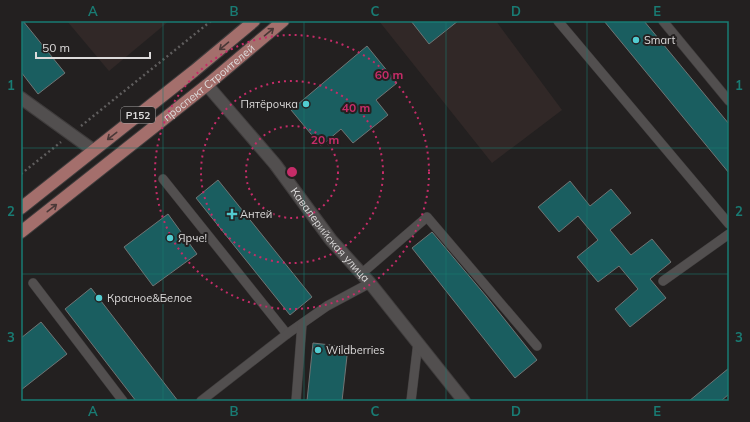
<svg xmlns="http://www.w3.org/2000/svg" width="750" height="422" font-family="Mulish,sans-serif">
  <rect width="100%" height="100%" fill="#232020"/>
  <g fill="#312827">
    <path d="M 67,21 L 169,21 L 109,71 Z"/>
    <path d="M 379,21 L 496,21 L 562,110 L 492,163 Z"/>
  </g>
  <g fill="#1a5e60" stroke="#707474">
    <path d="M 21,21 L 23,21 L 65,73 L 38,94 L 21,72 Z"/>
    <path d="M 411,21 L 458,21 L 429,44 Z"/>
    <path d="M 604,21 L 644,21 L 729,124 L 729,173 Z"/>
    <path d="M 367,46 L 397,83 L 376,100 L 388,115 L 353,143 L 341,129 L 321,146 L 291,110 Z"/>
    <path d="M 218,180 L 312,297 L 290,315 L 196,198 Z"/>
    <path d="M 570,181 L 590,206 L 611,189 L 631,213 L 610,230 L 631,255 L 652,239 L 671,262 L 650,279 L 666,298 L 630,327 L 615,309 L 638,289 L 619,266 L 598,282 L 577,257 L 598,240 L 578,216 L 559,232 L 538,207 Z"/>
    <path d="M 168,214 L 197,254 L 153,286 L 124,247 Z"/>
    <path d="M 432,232 L 486,296 L 537,360 L 515,378 L 412,248 Z"/>
    <path d="M 91,288 L 178,401 L 136,401 L 65,309 Z"/>
    <path d="M 41,322 L 67,354 L 21,390 L 21,338 Z"/>
    <path d="M 313,343 L 348,347 L 342,401 L 307,401 Z"/>
    <path d="M 729,368 L 729,394 L 721,401 L 689,401 Z"/>
  </g>
  <g fill="none" stroke-linecap="round" stroke-linejoin="round">
    <g stroke="#3f3c3c" stroke-width="10">
      <g id="lane">
        <path d="M 558,21 L 729,224"/>
        <path d="M 663,21 L 729,101"/>
        <path d="M 163,179 L 287,334"/>
        <path d="M 361,274 L 427,217 L 537,346"/>
        <path d="M 663,281 L 729,234"/>
        <path d="M 33,283 L 123,401"/>
        <path d="M 201,401 L 287,334 L 327,306 L 370,283"/>
        <path d="M 296,401 L 302,324"/>
        <path d="M 411,401 L 418,342"/>
      </g>
    </g>
    <g stroke="#3f3c3c" stroke-width="14">
      <g id="street">
        <path id="s1" d="M 207,85 L 275,164 L 331,240 L 370,283 L 464,401"/>
        <path d="M 21,98 L 93,150"/>
      </g>
    </g>
    <g stroke="#3f3c3c" stroke-width="14">
      <g id="primary">
        <path d="M 21,208 L 194,71 L 254,21"/>
        <path id="s2" d="M 21,232 L 207,85 L 283,21"/>
      </g>
    </g>
    <g stroke="#605e5e" stroke-width="2.5" stroke-dasharray="2 3" stroke-linecap="butt">
      <path d="M 81,126 L 211,21"/>
      <path d="M 21,174 L 61,142"/>
    </g>
    <use href="#lane" stroke="#524f4f" stroke-width="9"/>
    <use href="#street" stroke="#524f4f" stroke-width="12"/>
    <use href="#primary" stroke="#a46f6c" stroke-width="12"/>
  </g>
  <defs><path id="oneway-shaft" d="M-6 0H5M1.5-3L5.5 0L1.5 3" fill="none" stroke-width="1.6" stroke-linecap="round" stroke-linejoin="round"/></defs>
  <g stroke="#4a3837">
    <use href="#oneway-shaft" transform="translate(269 32) rotate(-40)"/>
    <use href="#oneway-shaft" transform="translate(224 46) rotate(140)"/>
    <use href="#oneway-shaft" transform="translate(112 136) rotate(142)"/>
    <use href="#oneway-shaft" transform="translate(52 208) rotate(-38)"/>
  </g>
  <path fill="none" stroke="#197b73" stroke-width="1" stroke-opacity="0.55" d="M 163,21 L 163,401M 304,21 L 304,401M 446,21 L 446,401M 587,21 L 587,401M 21,148 L 729,148M 21,274 L 729,274"/>
  <g fill="none" stroke="#c52c68" stroke-width="2" stroke-dasharray="2 4">
    <circle cx="292" cy="172" r="46"/>
    <circle cx="292" cy="172" r="91"/>
    <circle cx="292" cy="172" r="137"/>
  </g>
  <g fill="#52ccd0" stroke="#232020" stroke-width="1.5">
    <circle cx="636" cy="40" r="4"/>
    <circle cx="306" cy="104" r="4"/>
    <path d="M230 208h4v4h4v4h-4v4h-4v-4h-4v-4h4z"/>
    <circle cx="170" cy="238" r="4"/>
    <circle cx="99" cy="298" r="4"/>
    <circle cx="318" cy="350" r="4"/>
  </g>
  <g text-anchor="middle" stroke-width="4" stroke-linejoin="round" paint-order="stroke">
    <rect fill="#232020" stroke="#a5a3a3" stroke-width="1" x="121" y="107" width="34" height="16" rx="3"/>
    <g font-size="10" font-weight="bold" fill="#dddbdb">
      <text x="138" y="119">Р152</text>
    </g>
    <g font-size="11" fill="#dddbdb" stroke="#232020" text-anchor="start">
      <text x="644" y="44">Smart</text>
      <text x="298" y="108" text-anchor="end">Пятёрочка</text>
      <text x="240" y="218">Антей</text>
      <text x="178" y="242">Ярче!</text>
      <text x="107" y="302">Красное&amp;Белое</text>
      <text x="326" y="354">Wildberries</text>
    </g>
    <g font-size="11" fill="#dddbdb" stroke="#232020">
      <text dy="4" stroke="none"><textPath href="#s2" startOffset="240">проспект Строителей</textPath></text>
      <text dy="4" stroke="none"><textPath href="#s1" startOffset="194">Кавалерийская улица</textPath></text>
    </g>
  </g>
  <circle cx="292" cy="172" r="6" fill="#c52c68" stroke="#232020" stroke-width="2"/>
  <g font-size="12" text-anchor="middle" font-weight="bold" fill="#c52c68" stroke="#232020" stroke-width="4" stroke-linejoin="round" paint-order="stroke">
    <text x="389" y="79">60 m</text>
    <text x="356" y="112">40 m</text>
    <text x="325" y="144">20 m</text>
  </g>
  <rect width="750" height="422" fill="none" stroke="#232020" stroke-width="44"/>
  <path d="M36 52v6h114v-6" fill="none" stroke="#dddbdb" stroke-width="2"/>
  <text x="42" y="52" font-size="12" fill="#dddbdb" stroke="#232020" stroke-width="3" paint-order="stroke">50 m</text>
  <rect x="22" y="22" width="706" height="378" fill="none" stroke="#197b73" stroke-width="1.5"/>
  <g font-size="13" text-anchor="middle" font-weight="bold" fill="#197b73">
    <text x="93" y="16">A</text>
    <text x="234" y="16">B</text>
    <text x="375" y="16">C</text>
    <text x="516" y="16">D</text>
    <text x="657" y="16">E</text>
    <text x="11" y="90">1</text>
    <text x="739" y="90">1</text>
    <text x="11" y="216">2</text>
    <text x="739" y="216">2</text>
    <text x="11" y="342">3</text>
    <text x="739" y="342">3</text>
    <text x="93" y="416">A</text>
    <text x="234" y="416">B</text>
    <text x="375" y="416">C</text>
    <text x="516" y="416">D</text>
    <text x="657" y="416">E</text>
  </g>
</svg>
